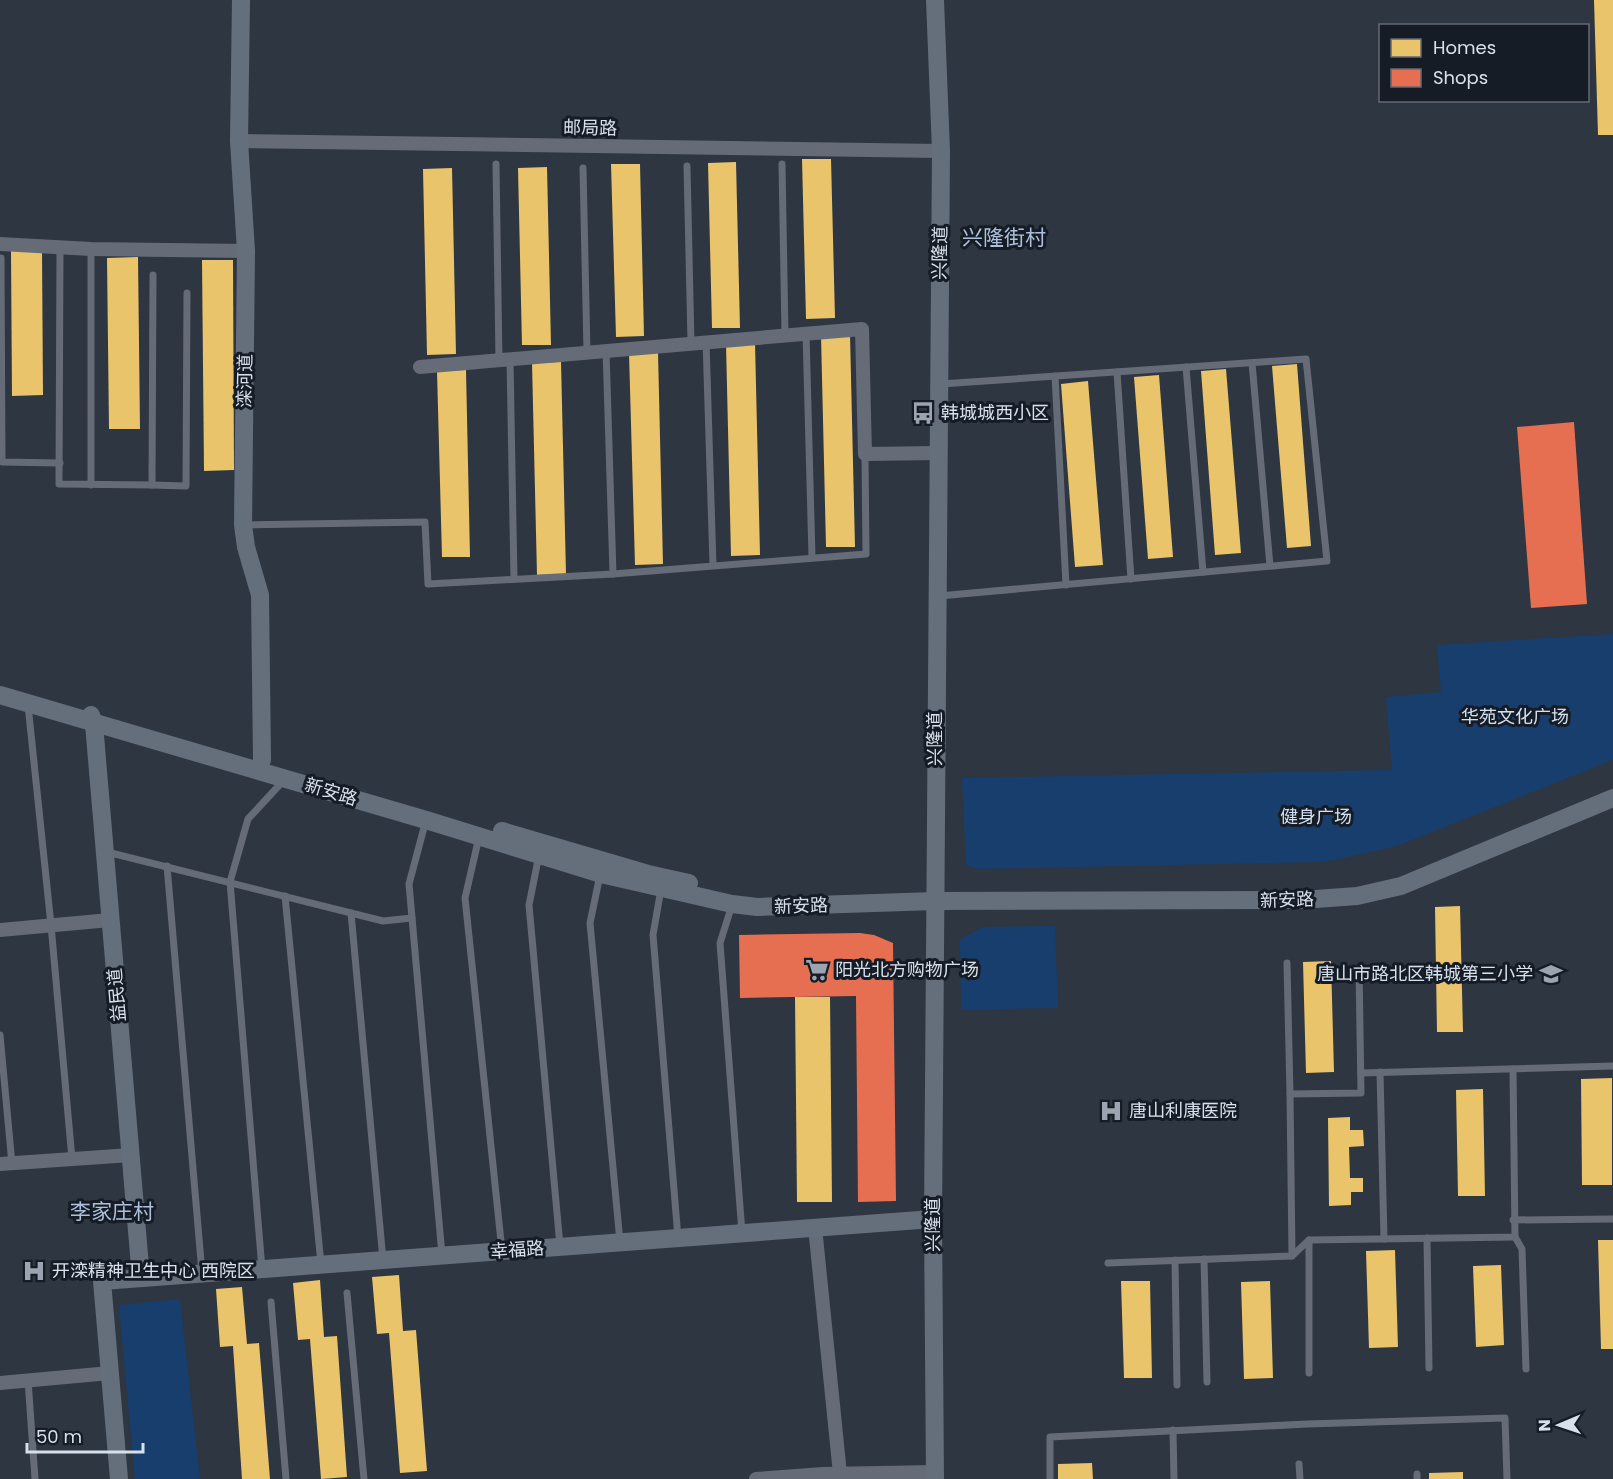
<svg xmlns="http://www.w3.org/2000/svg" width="1613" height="1479" font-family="Poppins,'Noto Sans SC',sans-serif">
  <rect width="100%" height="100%" fill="#2e3641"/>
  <g fill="#183e6d">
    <path d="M 1613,634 L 1613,760 L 1397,846 L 1325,862 L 978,869 L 966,865 L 962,778 L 1392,770 L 1386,697 L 1441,692 L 1437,645 Z"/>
    <path d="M 1055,926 L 1058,1008 L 961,1010 L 960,940 L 982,927 Z"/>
    <path d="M 180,1299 L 200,1479 L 135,1479 L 119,1305 Z"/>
  </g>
  <g fill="#e9c46a">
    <path d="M 1594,0 L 1613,0 L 1613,135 L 1598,135 Z"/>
    <path d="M 802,159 L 831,159 L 835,318 L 806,319 Z"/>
    <path d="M 736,162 L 740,328 L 712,328 L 708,163 Z"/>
    <path d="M 611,164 L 640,164 L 644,336 L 616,337 Z"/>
    <path d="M 547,167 L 551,345 L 522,345 L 518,168 Z"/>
    <path d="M 452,168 L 456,354 L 427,355 L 423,169 Z"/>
    <path d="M 11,251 L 42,251 L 43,395 L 12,396 Z"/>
    <path d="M 138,257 L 140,429 L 109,429 L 107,258 Z"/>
    <path d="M 202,260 L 233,260 L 234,470 L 204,471 Z"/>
    <path d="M 821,335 L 850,335 L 855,547 L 826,547 Z"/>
    <path d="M 755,343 L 760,555 L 731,556 L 726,344 Z"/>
    <path d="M 658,352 L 663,564 L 635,565 L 629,353 Z"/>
    <path d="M 561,362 L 566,574 L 537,575 L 532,363 Z"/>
    <path d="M 1297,364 L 1311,546 L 1287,548 L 1272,366 Z"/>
    <path d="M 1226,369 L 1241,553 L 1215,555 L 1201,371 Z"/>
    <path d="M 466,370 L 470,557 L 442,557 L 437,371 Z"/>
    <path d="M 1159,375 L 1173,557 L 1148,559 L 1134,377 Z"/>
    <path d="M 1088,381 L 1103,565 L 1075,567 L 1061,384 Z"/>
    <path d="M 1460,906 L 1463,1032 L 1437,1032 L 1435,907 Z"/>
    <path d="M 1331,961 L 1334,1072 L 1306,1073 L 1303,962 Z"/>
    <path d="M 795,997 L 830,997 L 832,1202 L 797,1202 Z"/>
    <path d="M 1612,1078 L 1612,1185 L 1582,1185 L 1581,1079 Z"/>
    <path d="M 1483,1089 L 1485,1196 L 1458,1196 L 1456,1090 Z"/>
    <path d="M 1350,1117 L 1350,1130 L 1363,1130 L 1364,1146 L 1349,1147 L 1350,1178 L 1363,1178 L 1363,1192 L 1351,1192 L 1351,1205 L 1329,1206 L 1328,1118 Z"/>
    <path d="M 1598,1240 L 1613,1240 L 1613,1349 L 1601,1349 Z"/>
    <path d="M 1395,1250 L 1398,1347 L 1369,1348 L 1366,1251 Z"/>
    <path d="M 1501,1265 L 1504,1345 L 1476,1347 L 1473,1266 Z"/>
    <path d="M 399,1275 L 403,1331 L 416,1330 L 427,1471 L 400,1473 L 389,1333 L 377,1334 L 372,1277 Z"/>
    <path d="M 320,1280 L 324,1337 L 337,1336 L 347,1477 L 321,1479 L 310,1339 L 298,1340 L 293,1283 Z"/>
    <path d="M 1121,1281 L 1150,1281 L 1152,1378 L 1124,1378 Z"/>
    <path d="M 1270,1281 L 1273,1378 L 1244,1379 L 1241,1282 Z"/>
    <path d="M 242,1287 L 247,1344 L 259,1343 L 270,1479 L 242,1479 L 233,1346 L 220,1347 L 216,1289 Z"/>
    <path d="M 1092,1463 L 1093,1479 L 1058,1479 L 1058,1464 Z"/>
    <path d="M 1463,1472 L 1463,1479 L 1429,1479 L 1429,1473 Z"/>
  </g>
  <g fill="#e76f51">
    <path d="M 1574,422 L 1587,604 L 1531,608 L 1517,427 Z"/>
    <path d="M 860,933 L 874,935 L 893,943 L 896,1201 L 858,1202 L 856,996 L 740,998 L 739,935 Z"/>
  </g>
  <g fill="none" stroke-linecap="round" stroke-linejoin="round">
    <g stroke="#656c77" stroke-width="7">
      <path d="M 496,164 L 499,360"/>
      <path d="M 782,164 L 785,334"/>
      <path d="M 687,166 L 691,343"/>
      <path d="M 583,168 L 587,352"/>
      <path d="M 60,247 L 59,484 L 152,485 L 153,275"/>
      <path d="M 91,249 L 91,485"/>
      <path d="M 1,258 L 2,462 L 60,463"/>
      <path d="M 806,333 L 812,557"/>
      <path d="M 706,341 L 713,565"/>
      <path d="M 606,350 L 613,574"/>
      <path d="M 510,359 L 514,579"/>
      <path d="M 1252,363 L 1270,566"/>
      <path d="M 1186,367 L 1203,572"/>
      <path d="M 1117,372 L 1131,579"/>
      <path d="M 1055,376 L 1066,585"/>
      <path d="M 152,485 L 186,486 L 187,293"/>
      <path d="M 243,525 L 425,522 L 428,584 L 613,574 L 866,554 L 865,454"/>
      <path d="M 939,596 L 1327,561 L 1306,359 L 941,384"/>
      <path d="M 28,705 L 51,925 L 72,1159"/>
      <path d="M 426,820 L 409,884 L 442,1255"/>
      <path d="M 479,837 L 465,898 L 502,1251"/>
      <path d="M 107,852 L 383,921 L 412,918"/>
      <path d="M 539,855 L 529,905 L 560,1246"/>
      <path d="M 167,866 L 202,1273"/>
      <path d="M 600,875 L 590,923 L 620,1242"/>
      <path d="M 661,889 L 653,935 L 678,1238"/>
      <path d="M 285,896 L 321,1264"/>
      <path d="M 732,905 L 720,943 L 742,1233"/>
      <path d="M 351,913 L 383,1260"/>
      <path d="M 1287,963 L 1290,1094"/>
      <path d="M 0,1035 L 12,1164"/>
      <path d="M 1380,1072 L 1384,1239"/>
      <path d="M 1361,1073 L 1613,1066"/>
      <path d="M 1513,1220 L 1613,1219"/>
      <path d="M 1515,1237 L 1522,1249 L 1526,1369"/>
      <path d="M 1427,1238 L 1429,1368"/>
      <path d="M 1309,1240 L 1309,1373"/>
      <path d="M 1292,1256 L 1290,1094 L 1361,1093 L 1359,967"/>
      <path d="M 1204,1259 L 1207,1382"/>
      <path d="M 1175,1260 L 1177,1385"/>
      <path d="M 1108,1263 L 1292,1256 L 1309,1240 L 1515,1237 L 1513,1069"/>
      <path d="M 262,1269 L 230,882 L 248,819 L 285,779"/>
      <path d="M 347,1293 L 364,1479"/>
      <path d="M 271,1302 L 286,1479"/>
      <path d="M 28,1380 L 35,1479"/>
      <path d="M 1173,1430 L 1174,1479"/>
      <path d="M 1299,1464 L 1300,1479"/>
      <path d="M 1417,1474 L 1417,1479"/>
      <path d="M 1050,1479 L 1050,1437 L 1307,1424 L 1505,1418 L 1507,1479"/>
    </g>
    <g stroke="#656c77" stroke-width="14">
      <path d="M 239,141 L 941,151"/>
      <path d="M 0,244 L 91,249 L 246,251"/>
      <path d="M 420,367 L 862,329 L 865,454 L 938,453"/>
      <path d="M 0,930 L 110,920"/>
      <path d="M 0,1164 L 131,1155"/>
      <path d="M 815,1227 L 840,1474"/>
      <path d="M 0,1383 L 110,1373"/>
      <path d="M 756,1479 L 823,1474 L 935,1472"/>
    </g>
    <g stroke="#656f7c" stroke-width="18">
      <path d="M 241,0 L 239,141 L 246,251 L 243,525 L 246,547 L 260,595 L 262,760"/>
      <path d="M 935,0 L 941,151 L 933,1219 L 935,1479"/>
      <path d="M 0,695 L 426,820 L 601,874 L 732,904 L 757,907 L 935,901 L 1302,900 L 1357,896 L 1401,886 L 1613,798"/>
      <path d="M 91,715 L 94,724 L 141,1278"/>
      <path d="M 502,831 L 648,874 L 689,883"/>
      <path d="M 119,1479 L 102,1281 L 933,1219"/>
    </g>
  </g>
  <defs>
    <g id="bus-bare" transform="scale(1.8)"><path d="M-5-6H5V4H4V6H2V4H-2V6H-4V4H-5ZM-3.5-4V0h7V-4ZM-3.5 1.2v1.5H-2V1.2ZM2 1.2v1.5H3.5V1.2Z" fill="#9ca4b1" stroke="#151c25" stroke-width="2.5" paint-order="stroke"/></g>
    <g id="supermarket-bare" transform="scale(1.8)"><path d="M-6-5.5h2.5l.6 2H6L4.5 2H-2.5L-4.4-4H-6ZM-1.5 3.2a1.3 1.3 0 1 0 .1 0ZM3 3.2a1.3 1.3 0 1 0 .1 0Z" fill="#9ca4b1" stroke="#151c25" stroke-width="2.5" paint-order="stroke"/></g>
    <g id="school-bare" transform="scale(1.8)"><path d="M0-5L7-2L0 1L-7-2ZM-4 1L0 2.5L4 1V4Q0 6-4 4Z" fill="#9ca4b1" stroke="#151c25" stroke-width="2.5" paint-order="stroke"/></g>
    <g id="hospital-bare" transform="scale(1.8)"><path d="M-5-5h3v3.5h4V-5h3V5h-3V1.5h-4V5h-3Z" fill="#9ca4b1" stroke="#151c25" stroke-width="2.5" paint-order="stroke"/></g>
  </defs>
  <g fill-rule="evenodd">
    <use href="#bus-bare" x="923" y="413"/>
    <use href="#supermarket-bare" x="817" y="970"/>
    <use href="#school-bare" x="1551" y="974"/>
    <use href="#hospital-bare" x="1111" y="1111"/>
    <use href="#hospital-bare" x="34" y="1271"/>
  </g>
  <g text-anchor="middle" stroke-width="6" stroke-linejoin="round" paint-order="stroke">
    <g font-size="18" fill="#d7e0ed" stroke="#151c25">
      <text transform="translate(590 128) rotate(1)" y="6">邮局路</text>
      <text transform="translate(940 253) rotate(-89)" y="6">兴隆道</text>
      <text transform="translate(245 381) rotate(-89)" y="6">滦河道</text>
      <text transform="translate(935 739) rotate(-90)" y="6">兴隆道</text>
      <text transform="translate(331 792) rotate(17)" y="6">新安路</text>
      <text transform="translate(1287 900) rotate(-2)" y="6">新安路</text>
      <text transform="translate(801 906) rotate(-2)" y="6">新安路</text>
      <text transform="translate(117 995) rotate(-95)" y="6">益民道</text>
      <text transform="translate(933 1225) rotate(-90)" y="6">兴隆道</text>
      <text transform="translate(517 1250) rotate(-4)" y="6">幸福路</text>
    </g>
    <g font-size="18" fill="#d7e0ed" stroke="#151c25" text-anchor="start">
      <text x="941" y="419">韩城城西小区</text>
      <text x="835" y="976">阳光北方购物广场</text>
      <text x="1533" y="980" text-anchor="end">唐山市路北区韩城第三小学</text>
      <text x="1129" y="1117">唐山利康医院</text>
      <text x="52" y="1277">开滦精神卫生中心 西院区</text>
    </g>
    <g font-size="18" fill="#d3e0f3" stroke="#151c25">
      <text x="1515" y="723">华苑文化广场</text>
      <text x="1316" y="823">健身广场</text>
    </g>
    <g font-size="21" fill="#aec0d9" stroke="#151c25">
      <text x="1004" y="245">兴隆街村</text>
      <text x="112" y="1219">李家庄村</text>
    </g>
  </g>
  <rect x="1379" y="24" width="210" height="78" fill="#151c25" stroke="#636a75" stroke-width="1.5"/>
  <rect x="1391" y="39" width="30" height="18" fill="#e9c46a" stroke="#636a75" stroke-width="1.5"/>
  <text x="1433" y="54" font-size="18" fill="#d7e0ed">Homes</text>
  <rect x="1391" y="69" width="30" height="18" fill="#e76f51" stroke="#636a75" stroke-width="1.5"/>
  <text x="1433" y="84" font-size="18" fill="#d7e0ed">Shops</text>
  <g transform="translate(1559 1425) rotate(268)" stroke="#151c25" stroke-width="4.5" paint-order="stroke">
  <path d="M0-4.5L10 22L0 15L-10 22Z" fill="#d7e0ed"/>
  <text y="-9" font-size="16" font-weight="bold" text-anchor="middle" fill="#d7e0ed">N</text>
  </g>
  <path d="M27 1443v9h116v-9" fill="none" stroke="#d7e0ed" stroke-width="3"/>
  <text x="36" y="1443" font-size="18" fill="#d7e0ed" stroke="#151c25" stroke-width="4.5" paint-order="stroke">50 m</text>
</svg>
